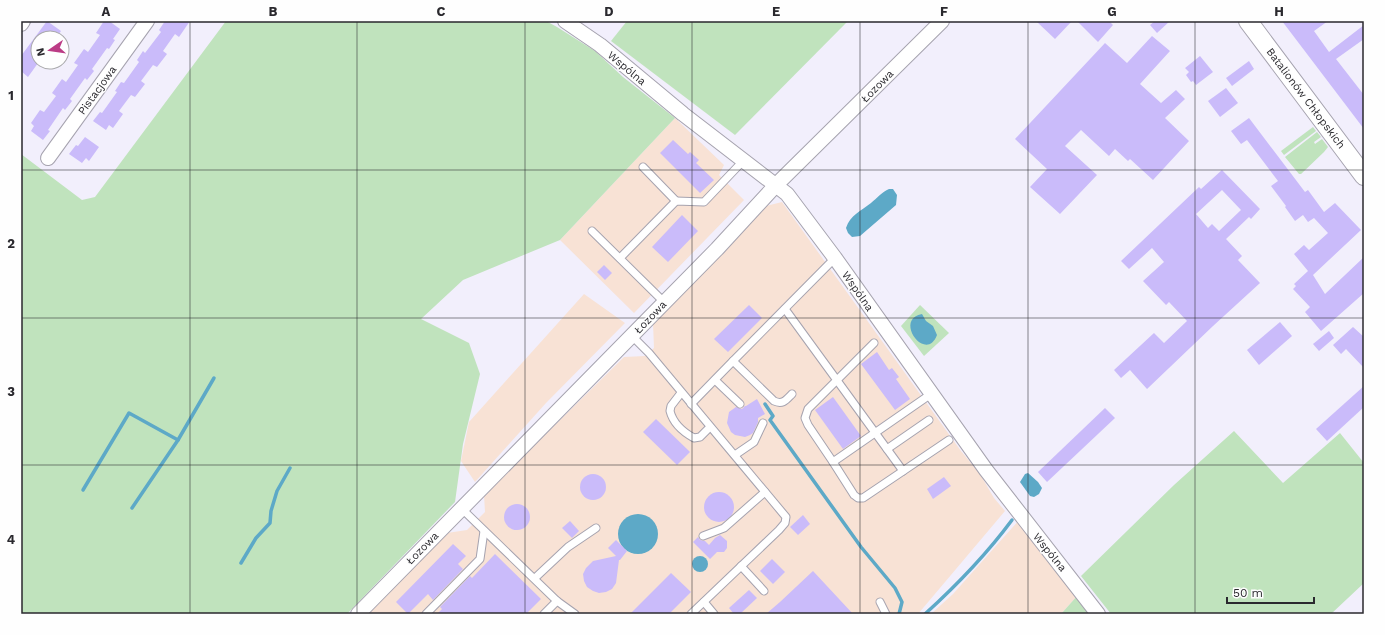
<svg xmlns="http://www.w3.org/2000/svg" width="1385" height="635" font-family="'Work Sans',sans-serif">
  <rect width="100%" height="100%" fill="#f2effc"/>
  <g fill="#f8e2d5">
    <path d="M 675,118 L 724,165 L 719,175 L 744,200 L 634,313 L 560,240 Z"/>
    <path d="M 782,202 L 961,451 L 980,474 L 994,498 L 1005,511 L 918,614 L 368,614 L 447,533 L 467,530 L 485,512 L 484,495 L 624,357 L 645,356 L 654,348 L 653,323 L 766,206 Z"/>
    <path d="M 584,294 L 625,323 L 546,403 L 475,482 L 461,461 L 469,422 Z"/>
    <path d="M 1021,518 L 1078,595 L 1061,614 L 931,614 L 953,594 Z"/>
  </g>
  <g fill="#c0e3bd">
    <path d="M 226,21 L 546,21 L 557,27 L 595,51 L 623,77 L 675,118 L 560,240 L 463,280 L 421,319 L 469,343 L 480,374 L 463,444 L 455,502 L 347,614 L 21,614 L 21,154 L 82,200 L 95,197 Z"/>
    <path d="M 627,21 L 848,21 L 735,135 L 611,41 Z"/>
    <path d="M 1313,127 L 1316,131 L 1284,155 L 1281,151 Z"/>
    <path d="M 1317,132 L 1321,137 L 1314,142 L 1315,144 L 1322,139 L 1328,147 L 1324,152 L 1301,174 L 1299,174 L 1285,157 Z"/>
    <path d="M 920,305 L 949,333 L 924,356 L 901,326 Z"/>
    <path d="M 1234,431 L 1283,483 L 1340,433 L 1364,463 L 1364,583 L 1331,614 L 1111,614 L 1081,576 L 1174,485 Z"/>
    <path d="M 1078,595 L 1091,614 L 1061,614 Z"/>
  </g>
  <g fill="#5da9c7">
    <path d="M 889,189 L 893,189 L 897,195 L 896,205 L 860,236 L 852,237 L 848,233 L 846,228 C 850,215 861,211 871,203 C 877,198 882,192 889,189 Z"/>
    <path d="M 922,314 L 926,321 L 933,326 L 937,335 C 926,364 893,319 922,314 Z"/>
    <path d="M 1028,473 L 1038,482 L 1042,488 L 1039,494 L 1034,497 L 1030,496 L 1020,482 L 1025,474 Z"/>
    <circle cx="638" cy="534" r="20"/>
    <circle cx="700" cy="564" r="8"/>
  </g>
  <g fill="none" stroke-linecap="round" stroke-linejoin="round">
    <g stroke="#5da9c7" stroke-width="3.5">
      <path d="M 765,404 L 773,416 L 770,420 L 861,547 L 895,588 L 902,602 L 899,614"/>
      <path d="M 83,490 L 129,413 L 178,440 L 214,378"/>
      <path d="M 132,508 L 178,440"/>
      <path d="M 241,563 L 256,538 L 270,523 L 271,511 L 277,491 L 290,468"/>
      <path d="M 925,614 C 957,585 986,555 1012,520"/>
    </g>
  </g>
  <g fill="#cabbfa" fill-rule="evenodd">
    <path d="M 47,21 L 61,31 L 56,38 L 38,38 L 38,63 L 28,77 L 21,71 L 21,56 Z"/>
    <path d="M 104,21 L 109,21 L 120,29 L 113,39 L 115,40 L 109,49 L 107,48 L 92,69 L 94,71 L 87,80 L 85,78 L 70,99 L 72,101 L 65,110 L 63,108 L 48,130 L 50,131 L 43,140 L 31,131 L 34,126 L 31,123 L 40,110 L 44,112 L 56,96 L 52,93 L 62,79 L 66,82 L 78,65 L 74,63 L 84,49 L 88,52 L 100,35 L 96,33 Z"/>
    <path d="M 165,21 L 190,21 L 179,37 L 175,34 L 163,51 L 167,54 L 157,67 L 153,65 L 141,81 L 145,84 L 135,97 L 131,95 L 119,111 L 123,114 L 113,128 L 109,125 L 106,130 L 93,121 L 100,112 L 102,113 L 117,92 L 115,91 L 121,82 L 124,83 L 139,62 L 137,60 L 143,51 L 145,53 L 161,32 L 159,30 Z"/>
    <path d="M 1036,21 L 1072,21 L 1055,39 Z"/>
    <path d="M 1077,21 L 1109,21 L 1113,25 L 1098,42 Z"/>
    <path d="M 1155,21 L 1170,21 L 1157,33 L 1150,25 Z"/>
    <path d="M 1282,21 L 1328,21 L 1314,31 L 1329,52 L 1364,25 L 1364,39 L 1336,59 L 1364,95 L 1364,129 Z"/>
    <path d="M 1152,36 L 1170,51 L 1140,84 L 1161,103 L 1176,90 L 1185,99 L 1165,118 L 1189,141 L 1153,180 L 1130,159 L 1128,161 L 1115,149 L 1109,156 L 1081,130 L 1065,146 L 1097,175 L 1060,214 L 1030,187 L 1047,169 L 1015,139 L 1105,43 L 1127,63 Z"/>
    <path d="M 1200,56 L 1213,72 L 1196,85 L 1193,81 L 1191,82 L 1186,75 L 1189,72 L 1185,68 Z"/>
    <path d="M 1249,61 L 1254,69 L 1232,86 L 1226,78 Z"/>
    <path d="M 1226,88 L 1238,103 L 1220,117 L 1208,101 Z"/>
    <path d="M 1249,118 L 1305,192 L 1308,190 L 1324,212 L 1335,203 L 1361,230 L 1313,275 L 1325,294 L 1364,257 L 1364,293 L 1321,331 L 1305,312 L 1310,307 L 1293,289 L 1296,286 L 1294,284 L 1308,271 L 1294,254 L 1304,245 L 1309,250 L 1328,233 L 1314,218 L 1308,222 L 1303,215 L 1295,221 L 1285,207 L 1286,206 L 1271,186 L 1278,181 L 1247,140 L 1241,144 L 1231,131 Z"/>
    <path d="M 85,137 L 99,147 L 89,161 L 86,158 L 82,163 L 69,154 L 76,145 L 78,146 Z"/>
    <path d="M 673,140 L 688,154 L 690,152 L 699,160 L 696,163 L 714,180 L 700,193 L 660,153 Z"/>
    <path d="M 1222,170 L 1260,209 L 1251,219 L 1249,217 L 1226,239 L 1242,256 L 1238,260 L 1260,283 L 1213,326 L 1147,389 L 1130,370 L 1121,378 L 1114,370 L 1154,333 L 1164,343 L 1187,321 L 1169,302 L 1166,305 L 1143,281 L 1164,262 L 1152,248 L 1129,269 L 1121,261 L 1199,187 L 1201,189 ZM 1222,190 L 1241,210 L 1219,231 L 1212,224 L 1208,228 L 1196,214 Z"/>
    <path d="M 682,215 L 698,231 L 668,262 L 652,247 Z"/>
    <path d="M 604,265 L 612,273 L 605,280 L 597,272 Z"/>
    <path d="M 749,305 L 762,318 L 728,352 L 714,339 Z"/>
    <path d="M 1280,322 L 1292,336 L 1259,365 L 1247,350 Z"/>
    <path d="M 1353,327 L 1364,337 L 1364,368 L 1346,349 L 1341,354 L 1333,345 Z"/>
    <path d="M 1329,331 L 1334,338 L 1319,351 L 1313,344 Z"/>
    <path d="M 877,352 L 889,370 L 892,368 L 899,377 L 896,379 L 910,399 L 895,410 L 861,364 Z"/>
    <path d="M 1364,386 L 1364,407 L 1327,441 L 1316,429 Z"/>
    <path d="M 833,397 L 861,436 L 843,449 L 815,410 Z"/>
    <path d="M 757,399 L 765,414 L 758,418 L 758,422 L 753,433 L 750,435 L 745,437 L 735,435 L 731,432 L 727,423 L 729,412 L 736,407 L 742,409 L 745,406 L 746,406 Z"/>
    <path d="M 1105,408 L 1115,418 L 1047,482 L 1038,472 Z"/>
    <path d="M 656,419 L 690,452 L 677,465 L 643,432 Z"/>
    <circle cx="593" cy="487" r="13"/>
    <path d="M 944,477 L 951,486 L 933,499 L 927,489 Z"/>
    <circle cx="719" cy="507" r="15"/>
    <circle cx="517" cy="517" r="13"/>
    <path d="M 803,515 L 810,524 L 798,535 L 790,527 Z"/>
    <path d="M 570,521 L 579,531 L 572,538 L 562,528 Z"/>
    <path d="M 720,535 L 727,541 L 727,548 L 724,552 L 717,552 L 710,559 L 693,542 L 698,537 L 700,540 L 705,541 L 709,545 L 715,538 Z"/>
    <path d="M 616,540 L 627,551 L 620,560 L 619,560 L 616,583 L 612,589 L 606,592 L 599,593 L 593,591 L 587,587 L 584,581 L 583,574 L 586,568 L 593,561 L 616,556 L 608,548 Z"/>
    <path d="M 453,544 L 466,556 L 458,564 L 463,569 L 433,600 L 428,594 L 408,614 L 396,602 Z"/>
    <path d="M 495,554 L 541,599 L 526,614 L 437,614 L 442,609 L 440,607 L 470,576 L 472,578 Z"/>
    <path d="M 772,559 L 785,572 L 773,584 L 760,571 Z"/>
    <path d="M 813,571 L 853,614 L 766,614 L 780,602 Z"/>
    <path d="M 671,573 L 691,592 L 669,614 L 630,614 Z"/>
    <path d="M 749,590 L 757,598 L 740,614 L 734,614 L 729,608 Z"/>
  </g>
  <g fill="none" stroke-linecap="round" stroke-linejoin="round">
    <g stroke="#a6a3af" stroke-width="9">
      <g id="service">
        <path d="M 643,167 L 676,201"/>
        <path d="M 592,231 L 664,302"/>
        <path d="M 620,258 L 676,201 L 704,202 L 743,161"/>
        <path d="M 785,309 L 887,449 L 929,420"/>
        <path d="M 631,335 L 649,353 L 786,517 L 785,523 L 779,530 L 691,614"/>
        <path d="M 715,380 L 740,404"/>
        <path d="M 681,393 L 671,406 L 670,411 C 673,423 683,432 694,438 L 700,437 L 710,427"/>
        <path d="M 792,394 C 786,400 783,405 774,401 L 733,361 L 835,258"/>
        <path d="M 931,394 L 833,462 L 854,495 L 858,498 L 863,498 L 949,440"/>
        <path d="M 691,404 L 733,361"/>
        <path d="M 887,449 L 903,471"/>
        <path d="M 735,455 L 754,442 L 763,423"/>
        <path d="M 833,462 L 808,425 L 805,418 L 808,409 L 874,343"/>
        <path d="M 461,508 L 557,601 L 575,614"/>
        <path d="M 703,536 L 724,528 L 765,492"/>
        <path d="M 741,566 L 764,591"/>
        <path d="M 535,578 L 568,547 L 596,528"/>
        <path d="M 704,602 L 714,614"/>
        <path d="M 880,602 L 886,614"/>
        <path d="M 426,614 L 480,559 L 484,531"/>
        <path d="M 544,614 L 557,601"/>
      </g>
    </g>
    <g stroke="#a6a3af" stroke-width="16">
      <g id="minor">
        <path d="M 565,21 L 600,45 L 683,114 L 787,194 L 835,258 L 986,470 L 1098,614"/>
        <path d="M 21,24 L 23,21"/>
        <path d="M 48,158 L 147,21"/>
        <path d="M 358,614 L 717,249 L 776,185 L 942,21"/>
      </g>
    </g>
    <g stroke="#a6a3af" stroke-width="20">
      <path id="tertiary" d="M 1248,21 L 1364,176"/>
    </g>
    <use href="#service" stroke="#fff" stroke-width="7"/>
    <use href="#minor" stroke="#fff" stroke-width="14"/>
    <use href="#tertiary" stroke="#fff" stroke-width="18"/>
  </g>
  <path fill="none" stroke="#2a292e" stroke-width="1" stroke-opacity="0.55" d="M 190,21 L 190,614M 357,21 L 357,614M 525,21 L 525,614M 692,21 L 692,614M 860,21 L 860,614M 1028,21 L 1028,614M 1195,21 L 1195,614M 21,170 L 1364,170M 21,318 L 1364,318M 21,465 L 1364,465"/>
  <g text-anchor="middle" stroke-width="3" stroke-linejoin="round" paint-order="stroke">
    <g font-size="11" fill="#2a292e" stroke="#fefefe">
      <text transform="translate(627 68) rotate(40)" y="4">Wspólna</text>
      <text transform="translate(877 86) rotate(-45)" y="4">Łozowa</text>
      <text transform="translate(97 90) rotate(-54)" y="4">Pistacjowa</text>
      <text transform="translate(1306 98) rotate(53)" y="4">Batalionów Chłopskich</text>
      <text transform="translate(858 291) rotate(55)" y="4">Wspólna</text>
      <text transform="translate(650 317) rotate(-46)" y="4">Łozowa</text>
      <text transform="translate(422 548) rotate(-45)" y="4">Łozowa</text>
      <text transform="translate(1050 552) rotate(51)" y="4">Wspólna</text>
    </g>
  </g>
  <rect width="1385" height="635" fill="none" stroke="#fefefe" stroke-width="44"/>
  <g transform="translate(50 50) rotate(257)"><circle r="19" fill="#fefefe" stroke="#a9a9ab"/>
  <path d="M0-3L7 15L0 10L-7 15Z" fill="#bb3b85"/>
  <text y="-6" font-size="11" font-weight="bold" text-anchor="middle" fill="#2a292e">N</text>
  </g>
  <path d="M1227 597v6h87v-6" fill="none" stroke="#2a292e" stroke-width="2"/>
  <text x="1233" y="597" font-size="12" fill="#2a292e" stroke="#fefefe" stroke-width="3" paint-order="stroke">50 m</text>
  <rect x="22" y="22" width="1341" height="591" fill="none" stroke="#2a292e" stroke-width="1.5"/>
  <g font-size="13" text-anchor="middle" font-weight="bold" fill="#2a292e">
    <text x="106" y="16">A</text>
    <text x="273" y="16">B</text>
    <text x="441" y="16">C</text>
    <text x="609" y="16">D</text>
    <text x="776" y="16">E</text>
    <text x="944" y="16">F</text>
    <text x="1112" y="16">G</text>
    <text x="1279" y="16">H</text>
    <text x="11" y="100">1</text>
    <text x="11" y="248">2</text>
    <text x="11" y="396">3</text>
    <text x="11" y="544">4</text>
  </g>
</svg>
